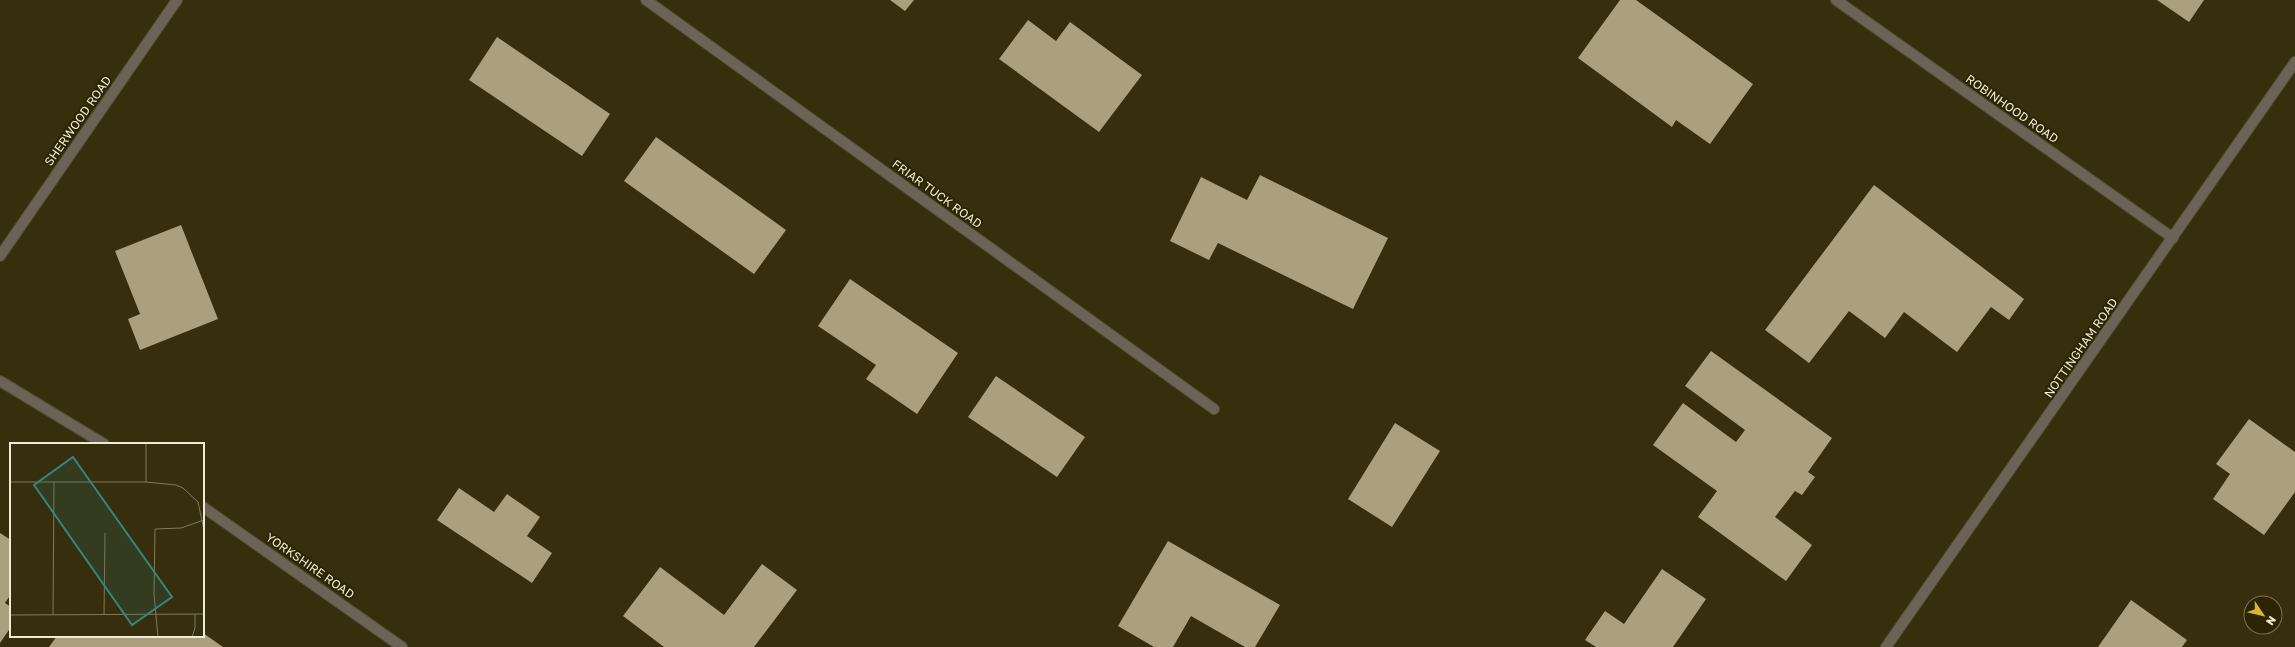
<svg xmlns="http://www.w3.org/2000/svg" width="2295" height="647" font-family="'Golos Text',sans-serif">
  <rect width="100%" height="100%" fill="#362e0d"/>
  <g fill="#aaa07d">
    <path d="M 890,0 L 914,0 L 905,11 Z"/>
    <path d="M 1620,0 L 1636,0 L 1753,84 L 1710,144 L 1676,120 L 1672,127 L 1578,58 Z"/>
    <path d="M 2157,0 L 2204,0 L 2189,22 Z"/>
    <path d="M 1028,20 L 1056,41 L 1070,22 L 1142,75 L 1099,132 L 999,59 Z"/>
    <path d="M 497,37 L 610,114 L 582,156 L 469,80 Z"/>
    <path d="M 656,137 L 786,230 L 754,274 L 624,181 Z"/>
    <path d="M 1260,175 L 1388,238 L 1353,309 L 1218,243 L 1209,260 L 1170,241 L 1201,177 L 1247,200 Z"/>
    <path d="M 1874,185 L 2024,299 L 2009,320 L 1991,307 L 1957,352 L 1904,312 L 1885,338 L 1849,311 L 1809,363 L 1765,330 Z"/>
    <path d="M 181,225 L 218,319 L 140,350 L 128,319 L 140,314 L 115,251 Z"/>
    <path d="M 850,279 L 958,353 L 917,414 L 866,379 L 876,365 L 818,326 Z"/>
    <path d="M 1711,351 L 1832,438 L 1808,472 L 1815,477 L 1802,495 L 1795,491 L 1775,517 L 1812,545 L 1786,581 L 1698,517 L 1717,491 L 1653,445 L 1683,403 L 1736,442 L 1745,430 L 1685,386 Z"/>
    <path d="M 996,376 L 1085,437 L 1057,477 L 968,417 Z"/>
    <path d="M 2249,419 L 2295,452 L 2295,492 L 2264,535 L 2213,499 L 2230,474 L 2216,464 Z"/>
    <path d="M 1395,423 L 1440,451 L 1392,527 L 1348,499 Z"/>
    <path d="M 459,488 L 494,512 L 507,494 L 540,517 L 527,536 L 552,553 L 532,583 L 437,520 Z"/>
    <path d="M 0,533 L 11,540 L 11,594 L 5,603 L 11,607 L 11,627 L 0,643 Z"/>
    <path d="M 1168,541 L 1280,605 L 1255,647 L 1245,647 L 1191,616 L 1173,647 L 1154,647 L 1118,626 Z"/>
    <path d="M 762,564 L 797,590 L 754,647 L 664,647 L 623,616 L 660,567 L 724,615 Z"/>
    <path d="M 1662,569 L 1706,599 L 1673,647 L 1596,647 L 1585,640 L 1605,611 L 1624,624 Z"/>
    <path d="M 2131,600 L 2187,640 L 2182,647 L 2098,647 Z"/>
    <path d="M 203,633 L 223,647 L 49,647 L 57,636 L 203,636 Z"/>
  </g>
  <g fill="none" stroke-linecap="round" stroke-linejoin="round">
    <g stroke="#544c2d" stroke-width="12">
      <g id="street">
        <path d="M 646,0 L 1214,409"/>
        <path d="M 1836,0 L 2173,238"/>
        <path d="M 0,256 L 177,0"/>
        <path d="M 0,381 L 104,444"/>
        <path d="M 203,507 L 402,647"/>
        <path d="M 1886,647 L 2295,62"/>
      </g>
    </g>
    <use href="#street" stroke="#6c6357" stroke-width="10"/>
  </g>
  <g text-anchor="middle" stroke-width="4" stroke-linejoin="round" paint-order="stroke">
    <g font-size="12" fill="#efead7" stroke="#2c2403">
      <text transform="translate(2012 109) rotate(35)" y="4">ROBINHOOD ROAD</text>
      <text transform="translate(78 121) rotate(-55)" y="4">SHERWOOD ROAD</text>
      <text transform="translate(937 194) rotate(36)" y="4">FRIAR TUCK ROAD</text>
      <text transform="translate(2081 348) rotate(-55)" y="4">NOTTINGHAM ROAD</text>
      <text transform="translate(310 566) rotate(35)" y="4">YORKSHIRE ROAD</text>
    </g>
  </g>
  <g transform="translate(10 443)">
    <rect width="194" height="194" fill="#362e0d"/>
    <path fill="none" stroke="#80795e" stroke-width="1" d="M 136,0 L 136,39M 0,39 L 136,39 L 166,42 L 173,45 L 188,59 L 194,87M 94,171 L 95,90M 0,172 L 194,171M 43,172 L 44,39M 148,194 L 144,151 L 145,86 L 171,85 L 194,77M 182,194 L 185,185 L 185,171"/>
    <path fill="#31877e" fill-opacity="0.15" stroke="#31877e" stroke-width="2" d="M 63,14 L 162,154 L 122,182 L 24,42 Z"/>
    <rect width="194" height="194" fill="none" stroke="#efead7" stroke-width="2"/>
  </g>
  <g transform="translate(2263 615) rotate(125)"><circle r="19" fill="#2c2403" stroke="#7a7358"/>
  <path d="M0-3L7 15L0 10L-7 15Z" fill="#d7b434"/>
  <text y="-6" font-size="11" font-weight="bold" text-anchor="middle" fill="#efead7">N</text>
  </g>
</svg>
